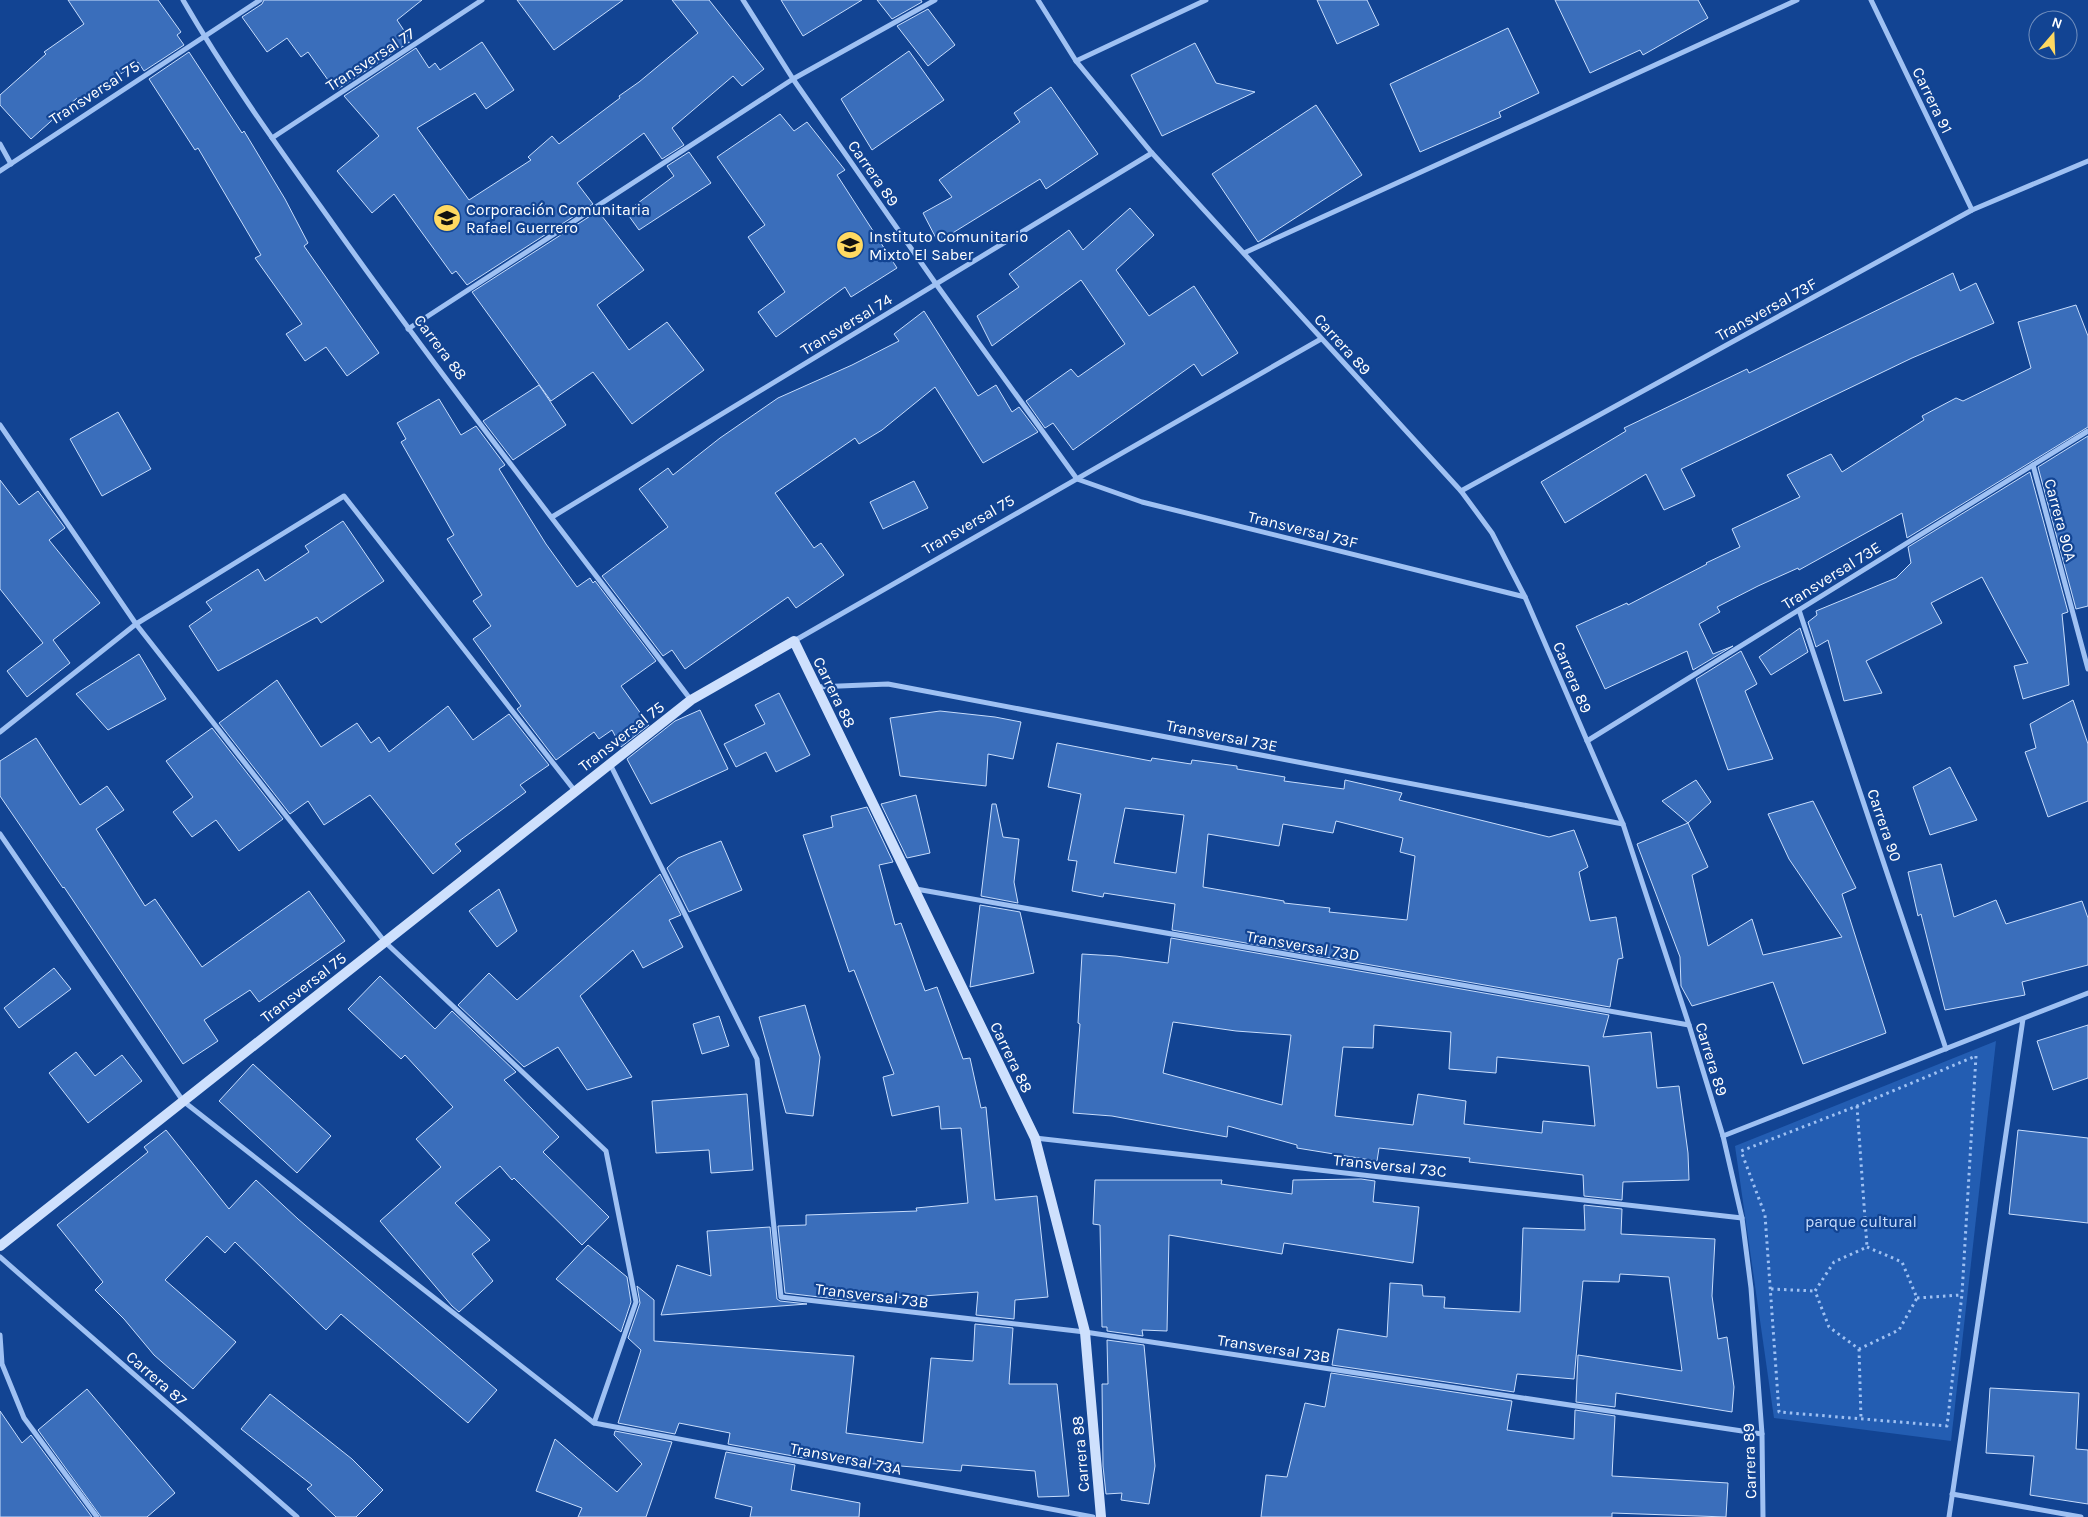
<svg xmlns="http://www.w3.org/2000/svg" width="2088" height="1517" font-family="Karla,sans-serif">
  <rect width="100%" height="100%" fill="#124493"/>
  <path fill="#235db2" d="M 1996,1041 L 1951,1441 L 1774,1418 L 1735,1146 Z"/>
  <g fill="#3a6ebb" stroke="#c7ddfd" fill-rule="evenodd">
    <path d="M 68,0 L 158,0 L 181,32 L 177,35 L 184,45 L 144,71 L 138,62 L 80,102 L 77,98 L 31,139 L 0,105 L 0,95 L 46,54 L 44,52 L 84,24 Z"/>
    <path d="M 264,0 L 422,0 L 397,20 L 411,41 L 338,89 L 335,85 L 333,87 L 308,52 L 301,57 L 287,38 L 267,52 L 242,17 L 262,4 Z"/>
    <path d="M 517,0 L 623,0 L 554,50 Z"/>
    <path d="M 672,0 L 709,0 L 764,69 L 742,86 L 733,76 L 672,128 L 684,145 L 662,159 L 644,133 L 577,183 L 593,204 L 467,285 L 456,271 L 452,274 L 394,194 L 372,213 L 337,171 L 379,136 L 344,96 L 416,48 L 429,68 L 435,63 L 440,70 L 482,42 L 514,90 L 486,109 L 475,93 L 417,128 L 469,200 L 531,160 L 528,157 L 552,136 L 559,144 L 620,98 L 619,96 L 639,82 L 698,33 Z"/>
    <path d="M 781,0 L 862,0 L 803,36 Z"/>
    <path d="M 877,0 L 921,0 L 922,2 L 892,19 Z"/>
    <path d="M 1317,0 L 1367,0 L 1379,25 L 1337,44 Z"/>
    <path d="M 1555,0 L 1698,0 L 1708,18 L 1643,55 L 1640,50 L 1590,73 Z"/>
    <path d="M 928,9 L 955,45 L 928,66 L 897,26 Z"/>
    <path d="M 1508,28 L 1539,93 L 1499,112 L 1501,117 L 1420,152 L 1390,84 Z"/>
    <path d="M 1195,43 L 1216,83 L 1255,92 L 1162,136 L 1131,75 Z"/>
    <path d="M 909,51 L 944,100 L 872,150 L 841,99 Z"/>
    <path d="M 189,52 L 242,133 L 244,131 L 285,199 L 308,243 L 304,246 L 379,353 L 347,376 L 326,347 L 305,361 L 286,334 L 302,324 L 255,258 L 261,255 L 198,148 L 195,150 L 149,79 Z"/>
    <path d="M 1051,87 L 1098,154 L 1046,189 L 1040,179 L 938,242 L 923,213 L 952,197 L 939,180 L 1020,122 L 1014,113 Z"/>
    <path d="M 1316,105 L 1362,175 L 1258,242 L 1212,174 Z"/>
    <path d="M 780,114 L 794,131 L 807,122 L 845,170 L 837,175 L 897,268 L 851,297 L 845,287 L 776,337 L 758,312 L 785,292 L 748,237 L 765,225 L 717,157 Z"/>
    <path d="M 689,152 L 711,183 L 639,230 L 626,212 L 674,176 L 667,166 Z"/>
    <path d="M 1130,208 L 1154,235 L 1116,270 L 1149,316 L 1194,286 L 1238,353 L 1202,376 L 1194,364 L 1073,450 L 1053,423 L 1045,428 L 1026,401 L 1071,369 L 1078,377 L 1125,344 L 1081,280 L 992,346 L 977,316 L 1019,287 L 1009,274 L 1069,230 L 1083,250 Z"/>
    <path d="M 598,211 L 644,270 L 597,305 L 629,350 L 667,322 L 704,370 L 632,424 L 593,372 L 551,401 L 472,292 Z"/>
    <path d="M 1953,273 L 1960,291 L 1976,283 L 1994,323 L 1912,358 L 1681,469 L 1695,496 L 1664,510 L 1646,474 L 1565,523 L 1541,482 L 1626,431 L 1624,428 L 1747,369 L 1749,373 Z"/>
    <path d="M 2076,305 L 2088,336 L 2088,427 L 1907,538 L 1902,513 L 1799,570 L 1798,568 L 1758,586 L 1717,607 L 1720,612 L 1699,624 L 1713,654 L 1733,646 L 1693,670 L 1687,651 L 1605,689 L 1576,626 L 1627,603 L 1628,605 L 1707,564 L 1706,563 L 1740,547 L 1732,529 L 1800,497 L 1787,475 L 1831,454 L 1842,472 L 1924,420 L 1922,416 L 1956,398 L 1963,401 L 2031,368 L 2018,322 Z"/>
    <path d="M 924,311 L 978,396 L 996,385 L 1012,412 L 1019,407 L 1038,432 L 983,463 L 935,387 L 882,430 L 859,444 L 855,438 L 775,493 L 814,548 L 821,543 L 844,575 L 796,608 L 788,597 L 685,669 L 672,650 L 663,656 L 602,576 L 668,527 L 639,489 L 668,468 L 673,475 L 720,438 L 778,398 L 852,365 L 899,341 L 894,334 Z"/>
    <path d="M 539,385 L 566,425 L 513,460 L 483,421 Z"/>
    <path d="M 439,399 L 461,435 L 476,426 L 505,465 L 499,469 L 546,544 L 577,587 L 590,578 L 593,583 L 595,581 L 656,661 L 621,686 L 649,725 L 621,747 L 612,730 L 599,739 L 594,732 L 556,760 L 517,709 L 521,706 L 473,639 L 491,626 L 473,601 L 482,595 L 447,539 L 454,535 L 401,442 L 406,439 L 397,423 Z"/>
    <path d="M 118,412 L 151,469 L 102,496 L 70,439 Z"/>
    <path d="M 2088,436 L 2088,606 L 2076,609 L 2038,467 Z"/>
    <path d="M 2030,472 L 2068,612 L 2062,614 L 2069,685 L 2023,699 L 2014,666 L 2028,663 L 1982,577 L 1931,603 L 1942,623 L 1866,661 L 1882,693 L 1844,701 L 1828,640 L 1816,647 L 1808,622 L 1817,615 L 1816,611 L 1896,578 L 1911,563 L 1908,547 Z"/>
    <path d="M 0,480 L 19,505 L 38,491 L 65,528 L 49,540 L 100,603 L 53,640 L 70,663 L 27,697 L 7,671 L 43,643 L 0,589 Z"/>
    <path d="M 914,481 L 928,508 L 883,529 L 870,502 Z"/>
    <path d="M 343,521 L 384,581 L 321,623 L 317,617 L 218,671 L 189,626 L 212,610 L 206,602 L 258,569 L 265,581 L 309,552 L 305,546 Z"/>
    <path d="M 1800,628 L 1808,652 L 1771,675 L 1759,657 Z"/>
    <path d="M 1741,651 L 1757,684 L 1745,691 L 1773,759 L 1728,770 L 1696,679 Z"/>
    <path d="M 139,654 L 166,699 L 108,730 L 76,694 Z"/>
    <path d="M 277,680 L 321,747 L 357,723 L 371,743 L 379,737 L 389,752 L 448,706 L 473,740 L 509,714 L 549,765 L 520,785 L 526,792 L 455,844 L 461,851 L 433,874 L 370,795 L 324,825 L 308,801 L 290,814 L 219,723 Z"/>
    <path d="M 779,693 L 810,755 L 776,772 L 766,752 L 736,767 L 724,744 L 765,724 L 755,705 Z"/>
    <path d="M 2073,700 L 2088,744 L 2088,801 L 2048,817 L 2025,752 L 2036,748 L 2030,724 Z"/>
    <path d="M 700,710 L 728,769 L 651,804 L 627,759 L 675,721 Z"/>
    <path d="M 940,711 L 995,717 L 1021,722 L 1013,759 L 988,754 L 986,786 L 900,776 L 890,718 Z"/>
    <path d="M 212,728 L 283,819 L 239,851 L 216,820 L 192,837 L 173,812 L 193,797 L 166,761 Z"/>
    <path d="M 36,738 L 80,805 L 107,786 L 124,810 L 96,829 L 145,906 L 155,899 L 202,967 L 309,891 L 345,941 L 259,1002 L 250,990 L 204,1020 L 218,1041 L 183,1064 L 64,887 L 63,888 L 0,796 L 0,761 Z"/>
    <path d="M 1057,743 L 1151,761 L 1152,758 L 1191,764 L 1192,760 L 1237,766 L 1237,769 L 1285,777 L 1284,781 L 1344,789 L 1345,780 L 1402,793 L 1399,800 L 1549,837 L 1574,830 L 1588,867 L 1579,872 L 1590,921 L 1616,917 L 1623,958 L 1618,959 L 1610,1007 L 1172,930 L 1175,904 L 1104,893 L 1103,897 L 1072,891 L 1077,861 L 1068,860 L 1081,794 L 1048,787 ZM 1125,808 L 1184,815 L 1176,873 L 1114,863 ZM 1336,821 L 1403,838 L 1400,852 L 1415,856 L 1407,920 L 1329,912 L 1330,908 L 1284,903 L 1284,901 L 1203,887 L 1208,834 L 1279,846 L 1283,824 L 1333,833 Z"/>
    <path d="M 1950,767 L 1977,820 L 1930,835 L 1913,787 Z"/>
    <path d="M 1696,780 L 1711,802 L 1688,823 L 1662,801 Z"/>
    <path d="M 916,795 L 930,853 L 907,858 L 881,804 Z"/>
    <path d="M 1813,801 L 1856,888 L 1842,894 L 1886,1033 L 1803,1064 L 1773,982 L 1692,1006 L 1681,986 L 1680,957 L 1637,844 L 1688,823 L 1708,867 L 1692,875 L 1708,946 L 1752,919 L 1763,955 L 1842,937 L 1789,859 L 1768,814 Z"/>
    <path d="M 992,804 L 996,804 L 1003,837 L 1019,839 L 1014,882 L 1018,903 L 981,896 Z"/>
    <path d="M 867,807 L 893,862 L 879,865 L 895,925 L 901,923 L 925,991 L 937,987 L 963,1059 L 970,1058 L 981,1108 L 986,1107 L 995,1200 L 1037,1196 L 1048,1297 L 1015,1300 L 1014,1319 L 976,1315 L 978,1292 L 854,1301 L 785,1293 L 778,1226 L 806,1225 L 806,1215 L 917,1211 L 916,1208 L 968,1203 L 961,1128 L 941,1129 L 939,1106 L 892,1116 L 883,1077 L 894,1074 L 854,970 L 849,972 L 803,835 L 833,827 L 831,816 Z"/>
    <path d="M 721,841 L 742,890 L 689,912 L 667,868 L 678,858 L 690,853 Z"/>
    <path d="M 1941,864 L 1954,917 L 1996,900 L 2006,924 L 2082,901 L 2088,918 L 2088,965 L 2022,982 L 2025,995 L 1945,1010 L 1921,914 L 1918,916 L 1908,872 Z"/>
    <path d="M 660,874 L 681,915 L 669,920 L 683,947 L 643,968 L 633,950 L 580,996 L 632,1077 L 587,1090 L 558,1047 L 524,1067 L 458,1005 L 489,973 L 517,1000 Z"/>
    <path d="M 499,889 L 517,931 L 497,947 L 469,911 Z"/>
    <path d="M 980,905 L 1020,912 L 1034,973 L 970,987 Z"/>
    <path d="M 1171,938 L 1609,1015 L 1603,1037 L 1651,1032 L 1657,1088 L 1679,1086 L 1688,1153 L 1689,1180 L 1623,1182 L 1622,1200 L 1584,1196 L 1583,1175 L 1469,1162 L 1470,1158 L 1379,1148 L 1377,1161 L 1297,1148 L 1297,1145 L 1228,1126 L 1227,1137 L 1112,1116 L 1073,1113 L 1080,1024 L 1078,1023 L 1082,954 L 1116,956 L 1168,963 ZM 1173,1022 L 1236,1031 L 1291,1035 L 1282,1105 L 1163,1073 ZM 1374,1025 L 1451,1032 L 1449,1069 L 1496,1073 L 1497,1057 L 1589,1066 L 1595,1126 L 1543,1121 L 1542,1133 L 1464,1124 L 1466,1101 L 1418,1094 L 1413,1125 L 1335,1116 L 1343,1047 L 1373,1048 Z"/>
    <path d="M 54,968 L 71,989 L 19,1028 L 4,1008 Z"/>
    <path d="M 380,976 L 435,1029 L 452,1011 L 516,1072 L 504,1080 L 559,1137 L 543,1152 L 609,1217 L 582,1245 L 514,1178 L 512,1180 L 500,1166 L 455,1203 L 490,1240 L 472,1254 L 493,1281 L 459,1312 L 452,1306 L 380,1221 L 441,1167 L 416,1139 L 453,1107 L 405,1055 L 401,1059 L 348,1009 Z"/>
    <path d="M 805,1005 L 820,1057 L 813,1116 L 786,1113 L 759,1017 Z"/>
    <path d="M 719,1016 L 729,1046 L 702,1054 L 693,1024 Z"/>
    <path d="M 2088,1025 L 2088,1078 L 2053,1090 L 2037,1041 Z"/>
    <path d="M 76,1052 L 95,1076 L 122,1055 L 142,1081 L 88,1123 L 49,1073 Z"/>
    <path d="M 253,1064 L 331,1136 L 297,1173 L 219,1101 Z"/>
    <path d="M 747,1094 L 753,1170 L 711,1173 L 709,1150 L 656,1153 L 652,1101 Z"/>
    <path d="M 166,1130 L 229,1209 L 256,1180 L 298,1219 L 497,1390 L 468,1423 L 341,1314 L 326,1330 L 235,1242 L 225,1253 L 207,1236 L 165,1280 L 236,1342 L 193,1389 L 154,1355 L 124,1319 L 95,1290 L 103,1282 L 57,1225 L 148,1152 L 144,1147 Z"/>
    <path d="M 2018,1130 L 2088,1138 L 2088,1223 L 2009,1214 Z"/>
    <path d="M 1361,1179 L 1375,1181 L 1373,1202 L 1419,1207 L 1413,1263 L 1284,1243 L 1282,1254 L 1169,1235 L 1167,1331 L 1142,1330 L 1143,1336 L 1107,1331 L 1107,1327 L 1102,1327 L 1100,1225 L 1093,1224 L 1095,1180 L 1222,1180 L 1221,1184 L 1292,1194 L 1293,1180 Z"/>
    <path d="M 1584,1205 L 1622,1209 L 1621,1234 L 1715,1239 L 1712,1296 L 1718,1339 L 1727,1337 L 1734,1387 L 1732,1412 L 1616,1393 L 1615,1407 L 1576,1402 L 1578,1355 L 1682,1371 L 1669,1277 L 1620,1274 L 1619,1282 L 1583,1281 L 1574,1379 L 1517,1374 L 1514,1392 L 1332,1365 L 1338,1329 L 1387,1337 L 1390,1283 L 1422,1285 L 1423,1296 L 1445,1297 L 1444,1308 L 1520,1312 L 1523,1228 L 1585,1230 Z"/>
    <path d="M 770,1227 L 777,1299 L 780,1301 L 807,1304 L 661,1315 L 677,1265 L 711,1276 L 707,1231 Z"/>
    <path d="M 588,1245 L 627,1277 L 631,1302 L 621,1332 L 556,1279 Z"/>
    <path d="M 637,1286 L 654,1300 L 654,1341 L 854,1356 L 846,1433 L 923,1443 L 931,1358 L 973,1361 L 975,1324 L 1013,1328 L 1009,1384 L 1057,1384 L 1069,1496 L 1038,1497 L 1035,1471 L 962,1465 L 961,1471 L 804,1458 L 728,1444 L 730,1433 L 679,1423 L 675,1434 L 618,1423 L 641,1350 L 628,1338 L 640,1303 Z"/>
    <path d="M 1107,1340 L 1144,1345 L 1155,1466 L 1149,1504 L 1121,1500 L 1122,1493 L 1106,1494 L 1103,1466 L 1102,1384 L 1108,1384 Z"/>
    <path d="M 1331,1373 L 1512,1401 L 1507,1430 L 1574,1439 L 1575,1410 L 1615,1416 L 1612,1476 L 1728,1483 L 1726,1517 L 1612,1513 L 1612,1517 L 1261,1517 L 1266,1475 L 1287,1477 L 1305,1403 L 1325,1407 Z"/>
    <path d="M 1990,1388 L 2079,1393 L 2076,1449 L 2088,1450 L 2088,1504 L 2030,1495 L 2034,1456 L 1986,1453 Z"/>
    <path d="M 87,1389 L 175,1493 L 147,1517 L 101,1517 L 38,1430 Z"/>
    <path d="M 270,1394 L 352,1459 L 383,1490 L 356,1517 L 336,1517 L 307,1489 L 312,1485 L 241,1429 Z"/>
    <path d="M 0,1411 L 22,1443 L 31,1435 L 92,1517 L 0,1517 Z"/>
    <path d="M 615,1431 L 672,1442 L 646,1517 L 578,1517 L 582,1508 L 536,1491 L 555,1439 L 617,1492 L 642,1464 L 614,1435 Z"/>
    <path d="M 726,1452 L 795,1465 L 791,1490 L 860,1503 L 859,1517 L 750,1517 L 752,1507 L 715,1498 Z"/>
  </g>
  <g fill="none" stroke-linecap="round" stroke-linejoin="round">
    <g stroke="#9fc1f3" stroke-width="3" stroke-dasharray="2.5 4" stroke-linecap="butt">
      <path d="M 1976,1056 L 1962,1294 L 1947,1426 L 1779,1412 L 1765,1215 L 1741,1151 L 1857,1106 Z"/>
      <path d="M 1857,1106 L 1867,1247"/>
      <path d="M 1867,1247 L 1902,1262 L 1917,1298 L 1899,1330 L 1859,1349 L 1829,1327 L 1815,1291 L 1834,1262 Z"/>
      <path d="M 1771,1289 L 1815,1291"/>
      <path d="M 1917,1298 L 1961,1295"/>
      <path d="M 1859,1349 L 1861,1419"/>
    </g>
    <g stroke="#9fc1f3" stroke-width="5">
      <path d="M 183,0 C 228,78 281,151 333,224 C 448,386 571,542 691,700"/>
      <path d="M 743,0 L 793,79 L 936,284 L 1077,479 L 1142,502 L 1525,597"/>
      <path d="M 1038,0 L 1076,61 L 1152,153 L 1461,491 L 1492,533 L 1525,597 L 1623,824 L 1689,1025 L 1723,1136 L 1742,1218 L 1751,1288 L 1762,1434 L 1763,1517"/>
      <path d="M 1871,0 L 1972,210"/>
      <path d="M 1076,61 L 1206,0"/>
      <path d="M 272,138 L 482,0"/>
      <path d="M 0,144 L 11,164"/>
      <path d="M 0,171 L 260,0"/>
      <path d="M 1244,253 L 1797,0"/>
      <path d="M 408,329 L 793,79 L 935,0"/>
      <path d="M 0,425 L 136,624 L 385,942 L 606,1151 L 636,1302 L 594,1423"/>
      <path d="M 2033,465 L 2088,669"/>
      <path d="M 1461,491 L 1972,210 L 2088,161"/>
      <path d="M 552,517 L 1152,153"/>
      <path d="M 1799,610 L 1946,1049"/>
      <path d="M 794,641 L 1321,339"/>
      <path d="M 816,687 L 888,684 L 1623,824"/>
      <path d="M 0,732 L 136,624 L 344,496 L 575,791"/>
      <path d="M 1587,741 L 2088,431"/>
      <path d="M 610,764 L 757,1059 L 781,1297 L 1085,1332 L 1762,1434"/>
      <path d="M 0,834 L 183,1101 L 594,1423 L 1093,1517"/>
      <path d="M 916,889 L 1689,1025"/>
      <path d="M 1723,1136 L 2088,993"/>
      <path d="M 1035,1138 L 1742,1218"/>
      <path d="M 0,1257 L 297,1517"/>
      <path d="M 0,1335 L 2,1364 L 24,1418 L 97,1517"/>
      <path d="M 1952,1494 L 2081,1517"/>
      <path d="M 1949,1517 L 2023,1019"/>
    </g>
    <path stroke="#cee0fd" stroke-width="10" d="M 0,1246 L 691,700 L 794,641 L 1035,1138 L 1085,1332 L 1101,1517"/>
  </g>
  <defs>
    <g id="school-disc" transform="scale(1.4375)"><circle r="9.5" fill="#ffd961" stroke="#124493"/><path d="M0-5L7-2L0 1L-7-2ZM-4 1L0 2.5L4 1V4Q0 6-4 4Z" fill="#111"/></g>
  </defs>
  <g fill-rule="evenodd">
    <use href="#school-disc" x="447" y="218"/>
    <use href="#school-disc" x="850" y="245"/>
  </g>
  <g text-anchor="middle" stroke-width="4.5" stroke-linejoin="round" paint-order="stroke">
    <g font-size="16" fill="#fff" stroke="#124493">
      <text transform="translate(370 59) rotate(-33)" y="6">Transversal 77</text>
      <text transform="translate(94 92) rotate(-33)" y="6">Transversal 75</text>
      <text transform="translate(1933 100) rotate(64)" y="6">Carrera 91</text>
      <text transform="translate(874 173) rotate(55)" y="6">Carrera 89</text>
      <text transform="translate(1766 309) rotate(-29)" y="6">Transversal 73F</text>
      <text transform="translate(846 324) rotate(-31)" y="6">Transversal 74</text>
      <text transform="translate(1343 344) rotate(48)" y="6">Carrera 89</text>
      <text transform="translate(441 347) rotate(53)" y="6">Carrera 88</text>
      <text transform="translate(2061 520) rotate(75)" y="6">Carrera 90A</text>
      <text transform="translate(968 524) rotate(-30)" y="6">Transversal 75</text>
      <text transform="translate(1303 529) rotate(14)" y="6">Transversal 73F</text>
      <text transform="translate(1831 575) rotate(-32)" y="6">Transversal 73E</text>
      <text transform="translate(1573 677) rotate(67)" y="6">Carrera 89</text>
      <text transform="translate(835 692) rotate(64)" y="6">Carrera 88</text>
      <text transform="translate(1222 735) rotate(11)" y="6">Transversal 73E</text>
      <text transform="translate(621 736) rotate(-38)" y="6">Transversal 75</text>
      <text transform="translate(1885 825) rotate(71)" y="6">Carrera 90</text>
      <text transform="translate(1303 945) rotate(10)" y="6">Transversal 73D</text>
      <text transform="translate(303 987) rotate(-38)" y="6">Transversal 75</text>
      <text transform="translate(1012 1057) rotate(64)" y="6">Carrera 88</text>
      <text transform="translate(1712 1059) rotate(73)" y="6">Carrera 89</text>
      <text transform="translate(1390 1165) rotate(6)" y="6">Transversal 73C</text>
      <text transform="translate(872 1295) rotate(7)" y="6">Transversal 73B</text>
      <text transform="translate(1274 1348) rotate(9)" y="6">Transversal 73B</text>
      <text transform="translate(157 1378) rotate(41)" y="6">Carrera 87</text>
      <text transform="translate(1080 1454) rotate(-95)" y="6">Carrera 88</text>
      <text transform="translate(846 1458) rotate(11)" y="6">Transversal 73A</text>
      <text transform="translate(1749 1461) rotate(-92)" y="6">Carrera 89</text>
    </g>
    <g font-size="16" fill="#fff" stroke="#124493" text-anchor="start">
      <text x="466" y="215">Corporación Comunitaria<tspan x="466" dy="18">Rafael Guerrero</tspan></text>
      <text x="869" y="242">Instituto Comunitario<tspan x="869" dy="18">Mixto El Saber</tspan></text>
    </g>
    <g font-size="16" fill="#c7ddfd" stroke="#124493">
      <text x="1861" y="1227">parque cultural</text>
    </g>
  </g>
  <g transform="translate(2053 35) rotate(19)"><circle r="24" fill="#124493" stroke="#718fbe"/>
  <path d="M0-4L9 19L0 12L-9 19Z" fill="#ffd961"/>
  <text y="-8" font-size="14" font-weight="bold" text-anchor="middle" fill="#ffffff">N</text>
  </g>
</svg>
